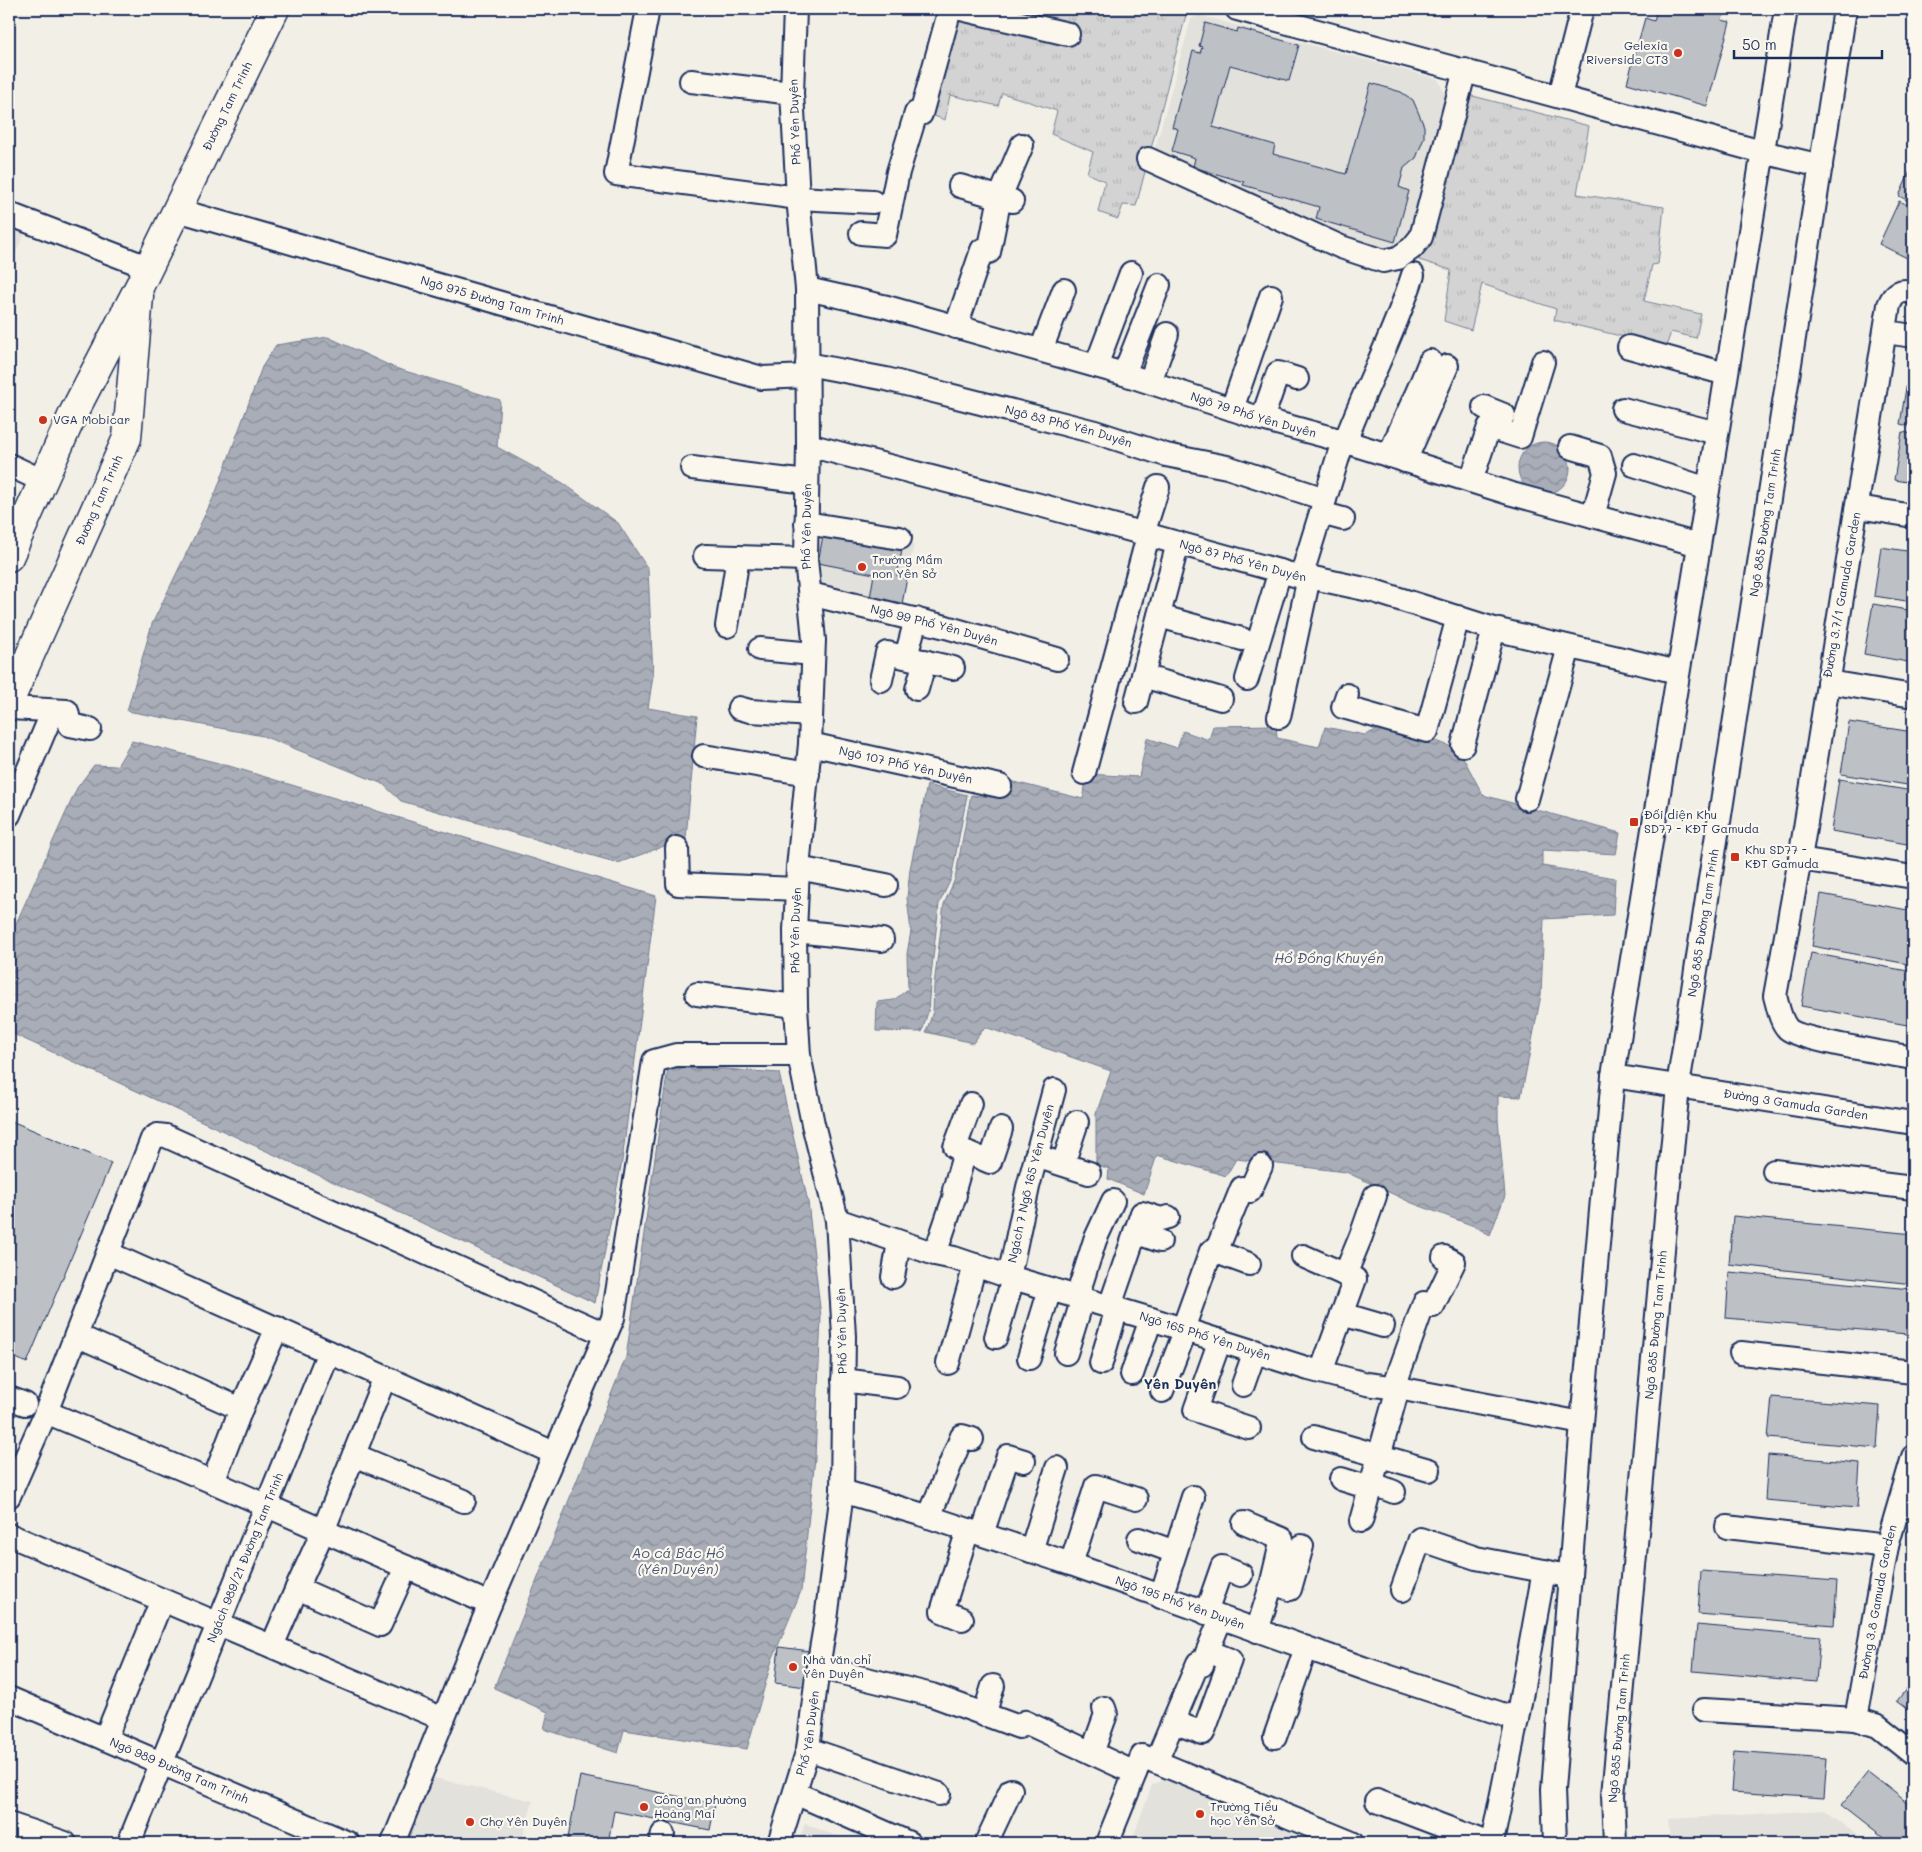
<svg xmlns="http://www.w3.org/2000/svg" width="1922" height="1852" font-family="Mali,sans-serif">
  <defs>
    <pattern id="grass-tufts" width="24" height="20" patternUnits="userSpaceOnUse" patternTransform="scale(1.25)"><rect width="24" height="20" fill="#d2d3d2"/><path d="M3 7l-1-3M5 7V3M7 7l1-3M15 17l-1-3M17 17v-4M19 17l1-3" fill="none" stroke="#b4b5b7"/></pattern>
    <pattern id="water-waves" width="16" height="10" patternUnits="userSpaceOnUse" patternTransform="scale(1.25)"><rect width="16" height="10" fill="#a9adb7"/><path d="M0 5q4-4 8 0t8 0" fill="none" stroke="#898d98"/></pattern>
  </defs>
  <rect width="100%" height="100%" fill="#f2efe6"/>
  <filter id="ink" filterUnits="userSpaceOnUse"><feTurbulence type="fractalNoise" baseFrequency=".02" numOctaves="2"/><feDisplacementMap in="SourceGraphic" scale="10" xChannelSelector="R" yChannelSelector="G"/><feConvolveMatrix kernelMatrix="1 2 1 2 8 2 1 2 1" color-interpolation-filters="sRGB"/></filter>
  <g filter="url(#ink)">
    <g fill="#e2e1dc">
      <path d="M 1198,15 L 1438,79 L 1449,103 L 1407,244 L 1392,251 L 1328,229 L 1154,152 L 1191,19 Z"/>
      <path d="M 9,223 L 27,229 L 9,266 Z"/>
      <path d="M 813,527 L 914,544 L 902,604 L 818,589 Z"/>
      <path d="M 1173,1776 L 1323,1843 L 1131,1843 L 1152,1785 Z"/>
      <path d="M 430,1777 L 533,1801 L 521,1843 L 404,1843 Z"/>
      <path d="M 1824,1810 L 1867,1843 L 1670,1843 L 1668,1819 Z"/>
      <path d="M 805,1824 L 855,1843 L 798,1843 Z"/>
    </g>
    <g fill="url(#grass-tufts)" stroke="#768198">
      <path d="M 955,9 L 1161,9 L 1186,15 L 1136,206 L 1123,205 L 1118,219 L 1098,212 L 1105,181 L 1087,173 L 1093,152 L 1051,134 L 1057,111 L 1002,93 L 998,106 L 950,95 L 945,120 L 926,113 Z"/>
      <path d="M 1465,94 L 1589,126 L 1577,194 L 1664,207 L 1658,264 L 1652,265 L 1644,301 L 1701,314 L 1696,338 L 1671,332 L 1666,347 L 1554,320 L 1556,309 L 1482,284 L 1471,330 L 1444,321 L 1451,270 L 1419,260 Z"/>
    </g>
    <g fill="url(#water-waves)" stroke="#707b93">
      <path d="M 328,337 L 395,368 L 500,400 L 497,447 L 563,483 L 618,523 L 648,569 L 653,676 L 648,708 L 697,716 L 686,838 L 618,863 L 401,801 L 383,784 L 263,736 L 127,711 L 152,624 L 216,492 L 262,367 L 276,345 Z"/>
      <circle cx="1544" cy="468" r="26"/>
      <path d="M 1392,723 L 1459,750 L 1483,795 L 1620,833 L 1616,854 L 1542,850 L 1542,866 L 1615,878 L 1613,915 L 1544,919 L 1541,995 L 1521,1097 L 1498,1096 L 1498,1119 L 1505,1196 L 1490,1235 L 1474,1226 L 1412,1203 L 1346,1172 L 1236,1159 L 1226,1176 L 1157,1155 L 1144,1194 L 1108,1179 L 1109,1169 L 1096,1164 L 1096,1114 L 1111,1071 L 985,1027 L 973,1043 L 926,1032 L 933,1012 L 934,985 L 944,904 L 955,879 L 971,795 L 992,797 L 1006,780 L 1083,799 L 1087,774 L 1139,777 L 1147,738 L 1177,748 L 1183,731 L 1209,740 L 1213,726 L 1276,725 L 1277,738 L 1319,747 L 1325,727 L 1365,735 Z"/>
      <path d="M 132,741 L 226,765 L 656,896 L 622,1161 L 595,1303 L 9,1032 L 9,939 L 77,788 L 94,765 L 117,766 Z"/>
      <path d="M 927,785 L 967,795 L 951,879 L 939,904 L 930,985 L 928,1012 L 922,1032 L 876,1031 L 877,1002 L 894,1000 L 908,989 L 907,954 L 911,931 L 907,898 L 910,869 Z"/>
      <path d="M 668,1068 L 725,1069 L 779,1073 L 808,1202 L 821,1317 L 815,1458 L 801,1591 L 772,1660 L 747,1749 L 624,1730 L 618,1753 L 544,1729 L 548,1712 L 494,1688 L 626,1357 Z"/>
    </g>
    <g fill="#bdc0c4" stroke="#1b2f5e">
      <path d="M 1657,9 L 1725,9 L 1722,20 L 1730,22 L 1707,106 L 1627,83 L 1645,18 L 1654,21 Z"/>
      <path d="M 1205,23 L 1237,32 L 1238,28 L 1299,45 L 1289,81 L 1230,65 L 1213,127 L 1275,145 L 1273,154 L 1346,174 L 1371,83 L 1401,92 L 1413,100 L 1424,126 L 1424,138 L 1416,158 L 1404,168 L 1399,187 L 1409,191 L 1395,242 L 1316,219 L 1319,207 L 1243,185 L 1244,182 L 1193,167 L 1195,158 L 1172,151 L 1178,129 L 1172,127 L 1193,51 L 1200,53 L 1202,47 L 1199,46 Z"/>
      <path d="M 1913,165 L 1913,203 L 1899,196 Z"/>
      <path d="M 1899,201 L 1913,208 L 1913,261 L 1879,244 Z"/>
      <path d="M 1909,370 L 1913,371 L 1913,427 L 1900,424 Z"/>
      <path d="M 1902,432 L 1913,434 L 1913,483 L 1894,480 Z"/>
      <path d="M 824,530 L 903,545 L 897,576 L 907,578 L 902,604 L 870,598 L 874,574 L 818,563 Z"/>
      <path d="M 1881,547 L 1913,552 L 1913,602 L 1874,596 Z"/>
      <path d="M 1873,604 L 1913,611 L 1913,663 L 1864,654 Z"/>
      <path d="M 1849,722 L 1913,732 L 1913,786 L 1841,774 Z"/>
      <path d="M 1839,779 L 1913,791 L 1913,845 L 1831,831 Z"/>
      <path d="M 1821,894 L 1913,911 L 1913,965 L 1812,946 Z"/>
      <path d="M 1811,953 L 1913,972 L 1913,1026 L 1801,1006 Z"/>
      <path d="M 9,1120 L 111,1163 L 27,1363 L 9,1355 Z"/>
      <path d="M 1733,1216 L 1913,1234 L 1913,1284 L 1729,1264 Z"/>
      <path d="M 1729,1272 L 1911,1289 L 1907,1334 L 1726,1318 Z"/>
      <path d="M 1772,1397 L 1880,1406 L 1877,1448 L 1768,1438 Z"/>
      <path d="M 1768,1455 L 1860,1463 L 1857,1508 L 1765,1500 Z"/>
      <path d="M 1701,1571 L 1837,1581 L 1834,1625 L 1698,1614 Z"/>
      <path d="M 1697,1625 L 1820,1636 L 1816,1682 L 1693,1671 Z"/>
      <path d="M 779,1647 L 810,1651 L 806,1687 L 775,1683 Z"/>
      <path d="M 1913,1680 L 1913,1713 L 1897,1701 Z"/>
      <path d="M 1734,1751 L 1827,1758 L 1824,1798 L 1731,1792 Z"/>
      <path d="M 1868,1772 L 1913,1807 L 1913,1843 L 1892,1843 L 1842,1804 Z"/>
      <path d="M 580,1776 L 715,1804 L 710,1830 L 614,1811 L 608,1843 L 567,1843 Z"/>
    </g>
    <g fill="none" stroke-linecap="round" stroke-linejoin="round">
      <g stroke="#1b2f5e" stroke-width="26">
        <g id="minor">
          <path d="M 648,9 L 616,174 L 798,198 L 873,202"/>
          <path d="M 961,9 L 1068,34"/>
          <path d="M 1237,9 L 1762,152 L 1821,166"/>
          <path d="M 691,81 L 792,93"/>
          <path d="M 1560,96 L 1582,9"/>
          <path d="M 1148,159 L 1341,247 L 1383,261 L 1398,258 L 1412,248 L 1421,237 L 1465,70"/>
          <path d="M 960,186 L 1012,201"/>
          <path id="s1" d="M 177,210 L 762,378 L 807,376"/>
          <path d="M 9,214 L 147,267"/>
          <path d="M 861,233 L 885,235 L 898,172 L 916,113 L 921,114 L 950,9"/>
          <path id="s2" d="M 807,289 L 887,307 L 1124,374 L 1262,419 L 1343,441 L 1512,494 L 1699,545"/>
          <path d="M 1913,293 C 1901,288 1894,293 1889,305 L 1800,859 L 1775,996 C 1778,1006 1780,1021 1788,1029 C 1800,1040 1892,1054 1913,1058"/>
          <path d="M 956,327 L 982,250 L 989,252 L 1000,197 L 1022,145"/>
          <path d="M 1886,332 L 1913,336"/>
          <path d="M 1629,347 L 1726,374"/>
          <path d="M 1041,350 L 1064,290"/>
          <path id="s3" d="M 807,364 L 886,379 L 1095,432 L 1166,455 L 1227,467 L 1325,499"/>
          <path d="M 1096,366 L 1131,273"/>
          <path d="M 1124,374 L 1159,285"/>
          <path d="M 1150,382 L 1167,334"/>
          <path d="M 1484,407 L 1504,415"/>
          <path d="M 1232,409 L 1271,296"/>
          <path d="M 1623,409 L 1717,433"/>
          <path d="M 1262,419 L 1278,373 L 1297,379"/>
          <path d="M 1345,442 C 1366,386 1395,332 1413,275"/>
          <path id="s4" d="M 808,445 L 1047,507 L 1301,577 L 1309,577 L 1374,591 L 1494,629 L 1678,672"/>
          <path d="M 1570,447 L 1600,456 L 1605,473 L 1593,516"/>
          <path d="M 1389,456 C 1402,424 1418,393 1430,361"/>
          <path d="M 1405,461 L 1447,366"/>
          <path d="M 9,465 L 43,481"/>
          <path d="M 1634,465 L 1708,489"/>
          <path d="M 692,468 L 807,482"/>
          <path d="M 1471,481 L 1489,427 L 1520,437 L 1543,362"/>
          <path d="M 1858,507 L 1913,516"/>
          <path d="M 1321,513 L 1343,519"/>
          <path d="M 806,523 L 900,538"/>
          <path d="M 1143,534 L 1158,487"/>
          <path d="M 705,556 L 806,559"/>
          <path d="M 1301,577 L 1343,441"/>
          <path id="s5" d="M 810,594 L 946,627 L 1057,659"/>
          <path d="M 1159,616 L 1242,639"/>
          <path d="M 727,626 L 738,557"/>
          <path d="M 760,649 L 813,654"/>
          <path d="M 906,657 L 916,619"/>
          <path d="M 1143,676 L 1221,699"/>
          <path d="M 1247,679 L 1280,571"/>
          <path d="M 881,680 L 887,653 L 953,668"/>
          <path d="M 1828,682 L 1913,696"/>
          <path d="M 917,689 L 925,661"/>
          <path d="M 1347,695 L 1343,707 L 1427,731 L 1458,617"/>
          <path d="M 1136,702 L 1178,543"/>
          <path d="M 9,708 L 67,711 L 70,725 L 90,729"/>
          <path d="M 739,708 L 750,711 L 811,715"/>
          <path d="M 1279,717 L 1309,577"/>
          <path id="s6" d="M 810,744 L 1000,786"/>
          <path d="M 1463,745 L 1494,629"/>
          <path d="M 704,756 L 808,774"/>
          <path d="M 1084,773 L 1148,536"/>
          <path d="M 1527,799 L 1569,647"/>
          <path d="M 9,815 L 53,711"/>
          <path d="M 677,848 L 678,884 L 797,889"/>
          <path d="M 1800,859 L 1913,877"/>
          <path d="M 798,868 L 886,885"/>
          <path d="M 795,931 L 882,940"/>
          <path d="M 697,994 L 796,1006"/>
          <path id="s7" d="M 1613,1076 L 1913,1123"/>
          <path d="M 971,1104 L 955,1147 L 990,1162 L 1001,1129"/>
          <path d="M 1036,1156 L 1089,1173"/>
          <path d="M 1063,1164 L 1077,1122"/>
          <path d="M 1774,1171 L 1913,1188"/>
          <path id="s8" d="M 837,1220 L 935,1254 L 954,1258 L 1013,1278 L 1151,1319 L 1309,1369 L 1367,1384 L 1398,1388 L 1582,1423"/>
          <path d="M 1135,1232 L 1160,1241"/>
          <path d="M 1216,1252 L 1249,1264"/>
          <path d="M 108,1253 L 554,1453"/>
          <path d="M 935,1254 L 955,1195 L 954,1190 L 965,1152"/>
          <path d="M 1303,1256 L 1355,1279 L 1321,1372"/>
          <path d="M 1345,1275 L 1361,1236 L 1375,1196"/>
          <path d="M 893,1277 L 899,1242"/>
          <path id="s9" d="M 1009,1277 L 1028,1187 L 1054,1090"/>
          <path d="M 1077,1297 L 1095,1240 L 1113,1201"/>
          <path d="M 1110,1306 L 1142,1213 L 1161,1219 L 1168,1217"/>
          <path d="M 1342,1314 L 1383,1326"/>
          <path d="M 1183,1329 L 1211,1251 L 1216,1252 L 1242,1188 L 1250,1191 L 1261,1166"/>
          <path d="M 76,1335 L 241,1409"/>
          <path d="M 996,1337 L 1013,1278"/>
          <path d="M 1220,1340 L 1195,1410 L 1249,1428"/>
          <path d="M 1066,1353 L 1083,1298"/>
          <path d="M 1741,1353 L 1913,1372"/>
          <path d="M 1029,1358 L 1050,1289"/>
          <path d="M 948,1363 L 975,1265"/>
          <path d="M 1101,1363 L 1117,1308"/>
          <path d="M 1132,1374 L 1151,1319"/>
          <path d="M 385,1377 L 323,1531 L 297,1588 L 380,1625 L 406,1567"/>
          <path d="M 843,1380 L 897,1387"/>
          <path d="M 1243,1385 L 1255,1351"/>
          <path d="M 1394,1387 L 1424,1303 L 1433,1306 L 1454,1262 L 1444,1257"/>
          <path d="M 1162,1391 L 1186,1329"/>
          <path d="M 9,1398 L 25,1404"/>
          <path d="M 46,1412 L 213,1482 L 490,1604"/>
          <path d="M 1314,1437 L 1429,1470"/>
          <path d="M 354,1455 L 464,1501"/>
          <path d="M 1341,1479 L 1370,1488"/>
          <path d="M 213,1482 L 241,1409 L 277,1328"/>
          <path d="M 1371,1483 L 1394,1492"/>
          <path id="s10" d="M 842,1491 L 920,1514 L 1071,1564 L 1363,1668 L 1517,1719"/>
          <path d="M 9,1496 L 46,1412 L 152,1139 L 157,1135 L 166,1136 L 605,1334"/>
          <path d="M 929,1517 L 962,1436 L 972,1439"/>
          <path d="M 1361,1521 L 1398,1388"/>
          <path d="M 1244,1523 L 1282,1539 L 1271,1586 L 1257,1631"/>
          <path d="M 1727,1527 L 1887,1546"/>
          <path d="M 982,1534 L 1008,1456 L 1024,1461"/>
          <path d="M 9,1535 L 443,1719"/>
          <path d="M 1139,1539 L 1175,1552"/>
          <path d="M 1031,1551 L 1057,1468"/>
          <path d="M 1071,1564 L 1096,1486 L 1136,1499"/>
          <path d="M 1272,1583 L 1290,1589 L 1302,1546"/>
          <path d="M 1402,1590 L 1420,1539 L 1476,1558 L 1544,1571"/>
          <path d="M 1161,1597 L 1193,1497"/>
          <path d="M 1206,1613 L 1222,1567 L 1241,1575"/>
          <path d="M 962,1619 L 942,1611 L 968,1530"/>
          <path d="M 272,1646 L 297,1588"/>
          <path d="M 818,1667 L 932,1695 L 1019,1727 L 1025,1722 L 1135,1773"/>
          <path id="s11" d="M 9,1698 L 348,1843"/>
          <path d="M 1704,1710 L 1856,1719 L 1878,1726 L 1913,1754"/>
          <path d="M 984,1715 L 993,1686"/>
          <path id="s12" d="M 1856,1719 L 1887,1546 L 1913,1457"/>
          <path d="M 1173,1722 L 1203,1733 L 1230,1660 L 1208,1651"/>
          <path d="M 1275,1737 L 1306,1648"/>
          <path d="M 105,1739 L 162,1600"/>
          <path d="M 808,1749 L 939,1794"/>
          <path d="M 1092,1753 L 1106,1714 L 1104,1708"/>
          <path d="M 1156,1762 L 1198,1663 L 1202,1665 L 1221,1618"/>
          <path d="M 795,1793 L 909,1843"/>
          <path d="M 1377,1801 L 1487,1843"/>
          <path d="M 9,1824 L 65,1843"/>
          <path id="s13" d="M 129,1843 L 329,1352"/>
          <path d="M 393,1843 L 490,1604 L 613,1318 L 654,1061 L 676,1055 L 799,1055"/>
          <path d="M 661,1843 L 663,1834"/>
          <path id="s14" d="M 779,1843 L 808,1749 L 818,1667 L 826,1620 L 842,1491 L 844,1336 L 837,1220 L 813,1124 L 799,1055 L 796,1006 L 795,931 L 798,868 L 810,744 L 814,640 L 806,559 L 808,445 L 807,289 L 798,198 L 792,93 L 795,9"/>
          <path d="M 986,1843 L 1011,1790"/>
          <path d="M 1107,1843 L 1142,1756 L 1352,1843"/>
          <path d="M 1492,1843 L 1517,1719 L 1544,1571 L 1570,1577"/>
          <path d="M 1555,1843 L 1553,1789 L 1582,1423 L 1613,1076 L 1786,9"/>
          <path id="s15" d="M 1615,1843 L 1613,1795 L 1678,1086 L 1845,9"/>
        </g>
      </g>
      <g stroke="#1b2f5e" stroke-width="31">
        <g id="major">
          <path id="s16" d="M 9,557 L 73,414 L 140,285 L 275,9"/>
          <path id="s17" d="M 9,702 L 127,438 L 139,296"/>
        </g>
      </g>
      <use href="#minor" stroke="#fbf7ec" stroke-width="22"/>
      <use href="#major" stroke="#fbf7ec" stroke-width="28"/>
    </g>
  </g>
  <g fill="#c8321e" stroke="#fbf7ec" stroke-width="2">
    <circle cx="1678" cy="53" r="5"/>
    <circle cx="43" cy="420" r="5"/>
    <circle cx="862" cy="567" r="5"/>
    <rect x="1629" y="817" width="10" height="10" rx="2.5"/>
    <rect x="1730" y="852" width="10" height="10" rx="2.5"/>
    <circle cx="793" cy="1667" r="5"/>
    <circle cx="644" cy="1807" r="5"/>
    <circle cx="1200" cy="1814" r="5"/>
    <circle cx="470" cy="1822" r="5"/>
  </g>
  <g text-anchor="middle" stroke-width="4.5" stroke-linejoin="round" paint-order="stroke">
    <g font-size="12" fill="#1b2f5e" stroke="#fbf7ec" text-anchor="start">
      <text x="1668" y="50" text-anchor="end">Gelexia<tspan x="1668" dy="14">Riverside CT3</tspan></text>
      <text x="53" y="424">VGA Mobicar</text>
      <text x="872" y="564">Trường Mầm<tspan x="872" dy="14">non Yên Sở</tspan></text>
      <text x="1644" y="819">Đối diện Khu<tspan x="1644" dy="14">SD77 - KĐT Gamuda</tspan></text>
      <text x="1745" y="854">Khu SD77 -<tspan x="1745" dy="14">KĐT Gamuda</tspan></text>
      <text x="803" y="1664">Nhà văn chỉ<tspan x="803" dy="14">Yên Duyên</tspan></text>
      <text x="654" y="1804">Công an phường<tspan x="654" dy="14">Hoàng Mai</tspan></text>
      <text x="1210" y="1811">Trường Tiểu<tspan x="1210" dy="14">học Yên Sở</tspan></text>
      <text x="480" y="1826">Chợ Yên Duyên</text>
    </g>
    <g font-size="12" fill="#1b2f5e" stroke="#fbf7ec">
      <text dy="4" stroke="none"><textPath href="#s16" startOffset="501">Đường Tam Trinh</textPath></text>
      <text transform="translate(795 122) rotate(-92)" y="4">Phố Yên Duyên</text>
      <text dy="4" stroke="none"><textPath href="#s1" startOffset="328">Ngõ 975 Đường Tam Trinh</textPath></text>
      <text dy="4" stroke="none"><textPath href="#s2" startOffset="464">Ngõ 79 Phố Yên Duyên</textPath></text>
      <text dy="4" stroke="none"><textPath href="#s3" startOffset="269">Ngõ 83 Phố Yên Duyên</textPath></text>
      <text dy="4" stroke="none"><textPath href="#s17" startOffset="221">Đường Tam Trinh</textPath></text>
      <text dy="4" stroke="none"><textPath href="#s15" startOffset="1330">Ngõ 885 Đường Tam Trinh</textPath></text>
      <text dy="4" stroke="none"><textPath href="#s14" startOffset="1329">Phố Yên Duyên</textPath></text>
      <text dy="4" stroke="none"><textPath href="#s4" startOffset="450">Ngõ 87 Phố Yên Duyên</textPath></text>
      <text transform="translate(1842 595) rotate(-80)" y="4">Đường 3.7/1 Gamuda Garden</text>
      <text dy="4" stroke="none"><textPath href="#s5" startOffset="128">Ngõ 99 Phố Yên Duyên</textPath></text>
      <text dy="4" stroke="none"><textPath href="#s6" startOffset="98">Ngõ 107 Phố Yên Duyên</textPath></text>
      <text dy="4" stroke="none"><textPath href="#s15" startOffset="925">Ngõ 885 Đường Tam Trinh</textPath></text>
      <text dy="4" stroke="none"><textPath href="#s14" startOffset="924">Phố Yên Duyên</textPath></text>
      <text dy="4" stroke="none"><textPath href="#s7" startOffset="185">Đường 3 Gamuda Garden</textPath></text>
      <text dy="4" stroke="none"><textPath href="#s9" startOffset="96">Ngách 7 Ngõ 165 Yên Duyên</textPath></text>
      <text dy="4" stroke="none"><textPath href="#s15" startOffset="520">Ngõ 885 Đường Tam Trinh</textPath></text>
      <text transform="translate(842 1331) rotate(-91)" y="4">Phố Yên Duyên</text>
      <text dy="4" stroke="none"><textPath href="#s8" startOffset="386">Ngõ 165 Phố Yên Duyên</textPath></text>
      <text dy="4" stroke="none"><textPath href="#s13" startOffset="308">Ngách 989/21 Đường Tam Trinh</textPath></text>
      <text dy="4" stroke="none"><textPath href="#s12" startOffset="119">Đường 3.8 Gamuda Garden</textPath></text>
      <text dy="4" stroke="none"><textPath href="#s10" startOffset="356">Ngõ 195 Phố Yên Duyên</textPath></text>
      <text dy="4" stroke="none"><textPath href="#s15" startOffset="115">Ngõ 885 Đường Tam Trinh</textPath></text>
      <text dy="4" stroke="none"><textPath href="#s14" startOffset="114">Phố Yên Duyên</textPath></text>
      <text dy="4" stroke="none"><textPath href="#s11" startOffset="185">Ngõ 989 Đường Tam Trinh</textPath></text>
    </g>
    <g font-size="14" font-style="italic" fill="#465579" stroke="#fbf7ec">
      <text x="1329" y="963">Hồ Đồng Khuyến</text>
      <text x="678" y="1558">Ao cá Bác Hồ<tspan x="678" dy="16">(Yên Duyên)</tspan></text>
    </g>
    <g font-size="14" font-weight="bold" fill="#1b2f5e" stroke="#fbf7ec">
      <text x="1180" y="1389">Yên Duyên</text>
    </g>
  </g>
  <rect width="1922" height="1852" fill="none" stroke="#fbf7ec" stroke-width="30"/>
  <rect x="15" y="15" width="1892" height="1822" fill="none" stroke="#1b2f5e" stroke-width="2" filter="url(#ink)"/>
  <path d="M1734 50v8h148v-8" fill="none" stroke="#1b2f5e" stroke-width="2.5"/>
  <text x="1742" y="50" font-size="15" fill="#1b2f5e" stroke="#fbf7ec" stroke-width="4" paint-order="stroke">50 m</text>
</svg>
